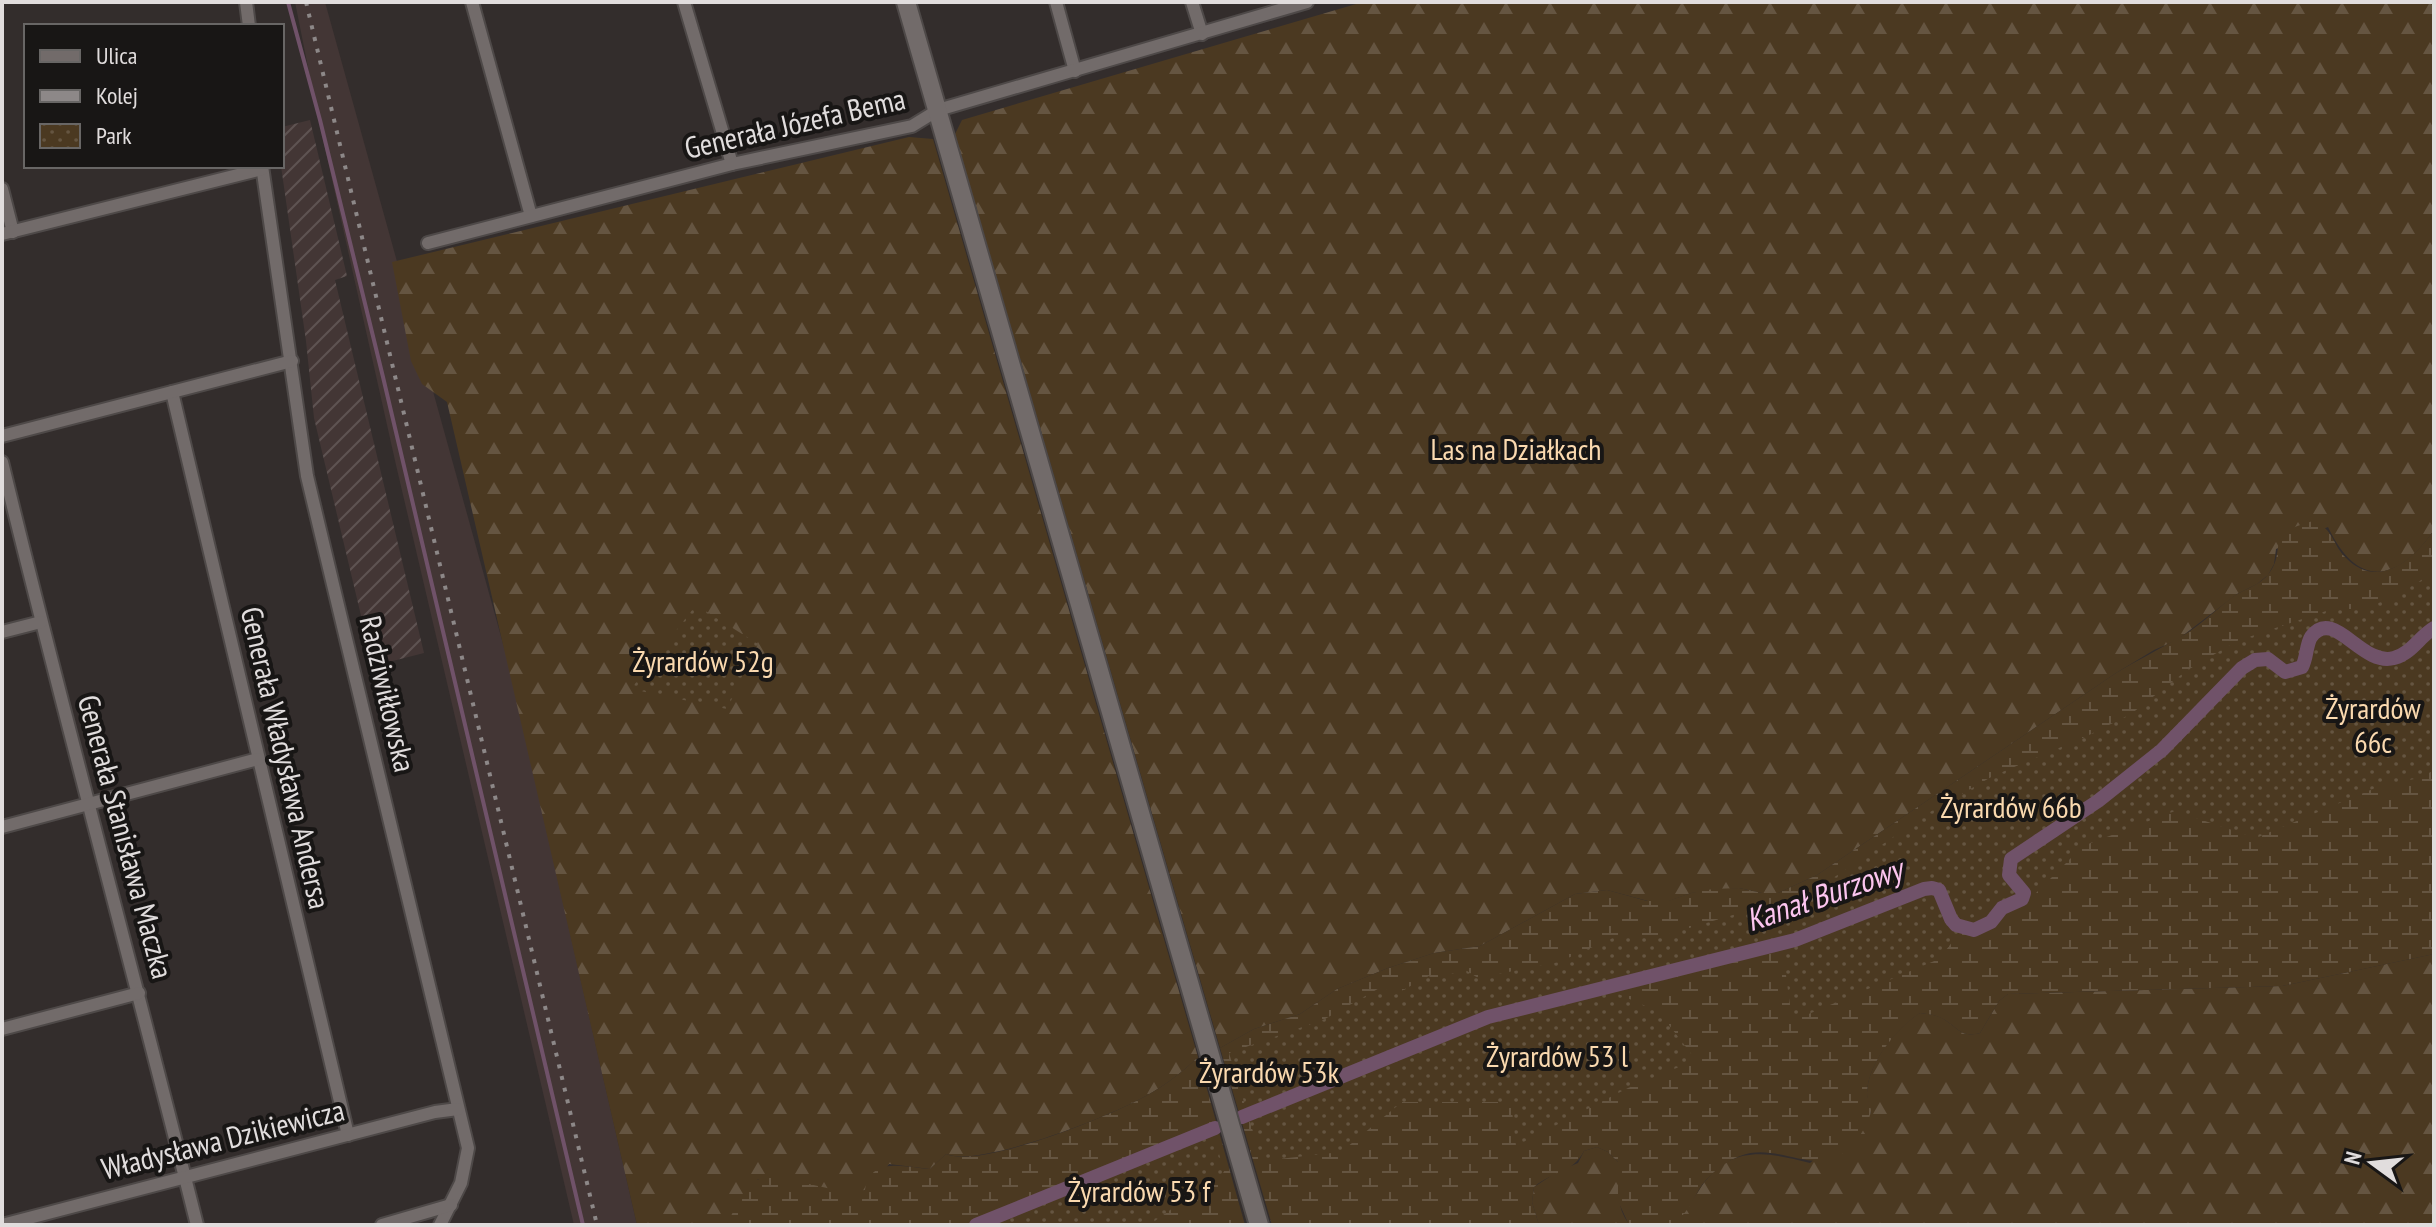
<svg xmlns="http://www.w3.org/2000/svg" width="2436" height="1227" font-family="'PT Sans Narrow',sans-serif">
  <defs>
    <pattern id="industrial-furrows" width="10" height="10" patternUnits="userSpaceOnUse" patternTransform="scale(2)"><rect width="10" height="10" fill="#433635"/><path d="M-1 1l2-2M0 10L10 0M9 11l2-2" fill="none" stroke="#5e5352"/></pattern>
    <pattern id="forest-firs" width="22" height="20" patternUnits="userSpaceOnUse" patternTransform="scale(2)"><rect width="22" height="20" fill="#4b3921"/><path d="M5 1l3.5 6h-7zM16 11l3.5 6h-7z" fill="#655541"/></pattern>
    <pattern id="wetland-marsh" width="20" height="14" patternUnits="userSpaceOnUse" patternTransform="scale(2)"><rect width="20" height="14" fill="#4b3921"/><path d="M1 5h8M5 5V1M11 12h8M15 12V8" fill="none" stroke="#655541"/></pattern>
    <pattern id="park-dots" width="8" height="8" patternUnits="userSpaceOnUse" patternTransform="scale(2)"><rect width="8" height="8" fill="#4b3921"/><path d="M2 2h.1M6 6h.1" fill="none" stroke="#655541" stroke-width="1.8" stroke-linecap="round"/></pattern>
  </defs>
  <rect width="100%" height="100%" fill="#332d2c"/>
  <path fill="#433635" d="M 295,2 L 325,2 L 507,658 L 637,1225 L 574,1225 L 396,465 L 318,117 Z"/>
  <path fill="url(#industrial-furrows)" d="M 310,120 L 347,276 L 335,280 L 424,653 L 373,666 L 314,418 L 306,341 L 281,166 L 282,127 Z"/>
  <g fill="url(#forest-firs)">
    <path d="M 1363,2 L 2434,2 L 2434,530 C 2398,582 2358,590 2328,527 L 2276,549 L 2274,564 L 2268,575 L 2257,584 L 2237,594 L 2177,640 L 2154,650 L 2116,673 L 1817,875 L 1778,893 L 1762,893 L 1739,888 L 1691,893 L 1669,901 L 1648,901 L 1607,890 L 1575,894 L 1480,946 L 1434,953 L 1388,968 L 1337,989 L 1300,1014 L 1254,1029 L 1220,1048 L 955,134 L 962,120 Z"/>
    <path d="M 909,137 L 933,139 L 1198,1057 C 1182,1073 1159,1090 1138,1100 C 1105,1118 979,1168 946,1154 L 930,1169 L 889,1164 C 882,1172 875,1183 867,1189 C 848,1202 784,1177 758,1179 L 726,1225 L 637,1225 L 447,402 L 422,384 L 411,361 L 392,262 Z"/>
    <path d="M 2434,954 L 2434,1225 L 1668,1225 C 1684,1215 1691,1202 1701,1187 C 1731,1144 1767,1152 1810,1163 L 1871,1113 C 1870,1107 1867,1099 1867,1093 C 1868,1063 1896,1028 1920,1013 C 1929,1014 1938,1015 1945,1020 C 1959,1029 1962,1038 1980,1033 L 1999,1001 L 2008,994 L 2282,986 Z"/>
    <path d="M 1597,1147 L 1608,1152 L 1618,1162 C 1620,1185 1614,1206 1630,1225 L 1539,1225 L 1532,1202 L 1534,1187 L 1557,1172 L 1578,1163 L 1584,1151 Z"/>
  </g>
  <g fill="url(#wetland-marsh)">
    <path d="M 2313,521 C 2335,530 2331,543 2346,558 C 2379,591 2414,559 2434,530 L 2434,954 L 2282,986 L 2008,994 L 1999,1001 L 1980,1033 C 1962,1038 1959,1029 1945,1020 C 1937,1015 1929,1014 1920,1013 C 1896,1029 1869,1062 1867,1092 C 1867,1098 1870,1104 1871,1110 C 1871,1117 1863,1131 1859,1137 C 1824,1188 1782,1139 1740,1156 C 1726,1161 1711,1173 1702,1185 C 1692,1199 1685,1222 1666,1225 C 1655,1227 1641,1225 1629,1225 L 1618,1201 L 1618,1162 L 1608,1152 L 1597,1147 L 1584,1151 C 1571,1175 1554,1170 1534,1187 L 1532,1202 L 1539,1225 L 1272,1225 L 1220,1048 L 1254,1029 L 1300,1014 L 1337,989 L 1388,968 L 1434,953 L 1480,946 L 1575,894 L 1607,890 L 1647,901 L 1668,901 L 1691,893 L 1713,889 L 1739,888 L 1762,893 L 1778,893 L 1817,875 L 2116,673 C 2136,661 2156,651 2175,640 C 2197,629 2215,610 2234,596 C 2245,589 2257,586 2266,577 C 2290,551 2260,535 2313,521 Z"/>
    <path d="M 1198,1057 L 1245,1225 L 726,1225 C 735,1211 742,1186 759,1179 C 780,1171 834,1196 865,1190 C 870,1156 905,1167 930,1169 L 946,1154 C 979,1169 1105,1118 1138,1100 C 1159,1090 1182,1073 1198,1057 Z"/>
  </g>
  <g fill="url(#park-dots)">
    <path d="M 2434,573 L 2434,769 L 2424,777 L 2380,786 L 2256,838 L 2175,811 L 2083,846 L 2027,902 L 1971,918 L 1939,959 L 1792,1021 L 1781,937 L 1598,985 L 1659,1012 L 1696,1060 L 1628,1088 L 1516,1146 L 1511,1102 L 1402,1102 L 1341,1152 L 1262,1161 L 1229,1053 L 1325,1019 L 1383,986 L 1392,996 L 1429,976 L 1433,981 L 1464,969 L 1478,978 L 1559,962 L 1615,937 L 1659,937 L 1814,891 L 1930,812 L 1993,776 L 2087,736 L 2131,714 L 2186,671 L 2237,641 L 2338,607 C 2369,617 2407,587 2434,573 Z"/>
    <path d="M 696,605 L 758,644 L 727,709 L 631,689 Z"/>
    <path d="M 1212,1128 L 1224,1172 L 1149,1225 L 962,1225 Z"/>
  </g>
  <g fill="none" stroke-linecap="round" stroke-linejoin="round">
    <path stroke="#705269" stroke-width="4" d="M 288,2 L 320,120 L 383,377 L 583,1225"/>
    <g stroke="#705269" stroke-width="14">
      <path d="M 1242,1117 L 1488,1017 L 1795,940 L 1924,889 L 1932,888 L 1939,890 L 1951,919 L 1956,925 L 1974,930 L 1991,922 L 2002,908 L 2022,899 L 2024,893 L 2009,875 L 2011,859 L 2098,801 L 2162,750 L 2242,668 L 2255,660 L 2268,659 L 2285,672 L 2302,667 C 2307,658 2306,645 2311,637 C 2334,606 2361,667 2394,658 C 2412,653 2419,637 2434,628"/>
      <path d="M 976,1225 L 1215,1128"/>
    </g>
    <g stroke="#4e4948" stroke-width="16">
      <g id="minor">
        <path d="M 246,2 L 249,26"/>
        <path d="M 472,2 L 531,216"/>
        <path d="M 684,2 L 732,164"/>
        <path d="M 1056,2 L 1075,71"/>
        <path d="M 1192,2 L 1202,34"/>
        <path d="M 262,166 L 307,476 L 468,1148 L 461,1183 L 440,1225"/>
        <path d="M 2,189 L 13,232"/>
        <path d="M 2,234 L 262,169"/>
        <path d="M 428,243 L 732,164 L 912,126 L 938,110 L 1307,2"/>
        <path d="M 172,392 L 348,1135"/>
        <path d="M 2,436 L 292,361"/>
        <path d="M 2,462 C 64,717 133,970 197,1225"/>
        <path d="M 2,632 L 41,622"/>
        <path d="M 2,827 L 258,759"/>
        <path d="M 2,1029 L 139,993"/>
        <path d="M 2,1225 L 435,1112 L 458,1109"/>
        <path d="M 382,1225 L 451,1205"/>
      </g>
    </g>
    <g stroke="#4e4948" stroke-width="22">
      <path id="secondary" d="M 906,2 L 1259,1225"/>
    </g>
    <use href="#minor" stroke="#726b6a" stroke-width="12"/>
    <use href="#secondary" stroke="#726b6a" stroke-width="18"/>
    <path stroke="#8d8888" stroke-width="4" stroke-dasharray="4 8" stroke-linecap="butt" d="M 306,2 L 597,1225"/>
  </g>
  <g text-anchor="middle" stroke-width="8" stroke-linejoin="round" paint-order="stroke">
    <g font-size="30" fill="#e1dddd" stroke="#181615">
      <text transform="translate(795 124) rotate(-13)" y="10">Generała Józefa Bema</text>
      <text transform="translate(387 694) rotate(77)" y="10">Radziwiłłowska</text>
      <text transform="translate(285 758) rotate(77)" y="10">Generała Władysława Andersa</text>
      <text transform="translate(125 837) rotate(75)" y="10">Generała Stanisława Maczka</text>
      <text transform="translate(223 1140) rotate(-14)" y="10">Władysława Dzikiewicza</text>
    </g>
    <g font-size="30" fill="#fad9af" stroke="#181615">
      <text x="1516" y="460">Las na Działkach</text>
      <text x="703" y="672">Żyrardów 52g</text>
      <text x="2373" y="719">Żyrardów<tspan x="2373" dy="34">66c</tspan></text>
      <text x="2011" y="818">Żyrardów 66b</text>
      <text x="1557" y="1067">Żyrardów 53 l</text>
      <text x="1269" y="1083">Żyrardów 53k</text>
      <text x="1139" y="1202">Żyrardów 53 f</text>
    </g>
    <g font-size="32" font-style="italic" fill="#fcc5ef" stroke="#181615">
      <text transform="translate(1824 895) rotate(-19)" y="11">Kanał Burzowy</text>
    </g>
  </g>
  <rect width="2436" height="1227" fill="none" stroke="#e1dddd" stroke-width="8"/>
  <rect x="24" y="24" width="260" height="144" fill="#181615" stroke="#686665" stroke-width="2"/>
  <rect x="40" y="50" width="40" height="12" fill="#726b6a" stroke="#686665" stroke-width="2"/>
  <text x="96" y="64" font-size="24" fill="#e1dddd">Ulica</text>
  <rect x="40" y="90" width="40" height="12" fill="#8d8888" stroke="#686665" stroke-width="2"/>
  <text x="96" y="104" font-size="24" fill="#e1dddd">Kolej</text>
  <rect x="40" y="124" width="40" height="24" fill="url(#park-dots)" stroke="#686665" stroke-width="2"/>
  <text x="96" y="144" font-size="24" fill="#e1dddd">Park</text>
  <g transform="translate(2372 1163) rotate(285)" stroke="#181615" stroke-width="6" paint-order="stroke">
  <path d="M0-6L14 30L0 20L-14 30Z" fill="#e1dddd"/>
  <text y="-12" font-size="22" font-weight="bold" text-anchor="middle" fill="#e1dddd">N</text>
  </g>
</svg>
